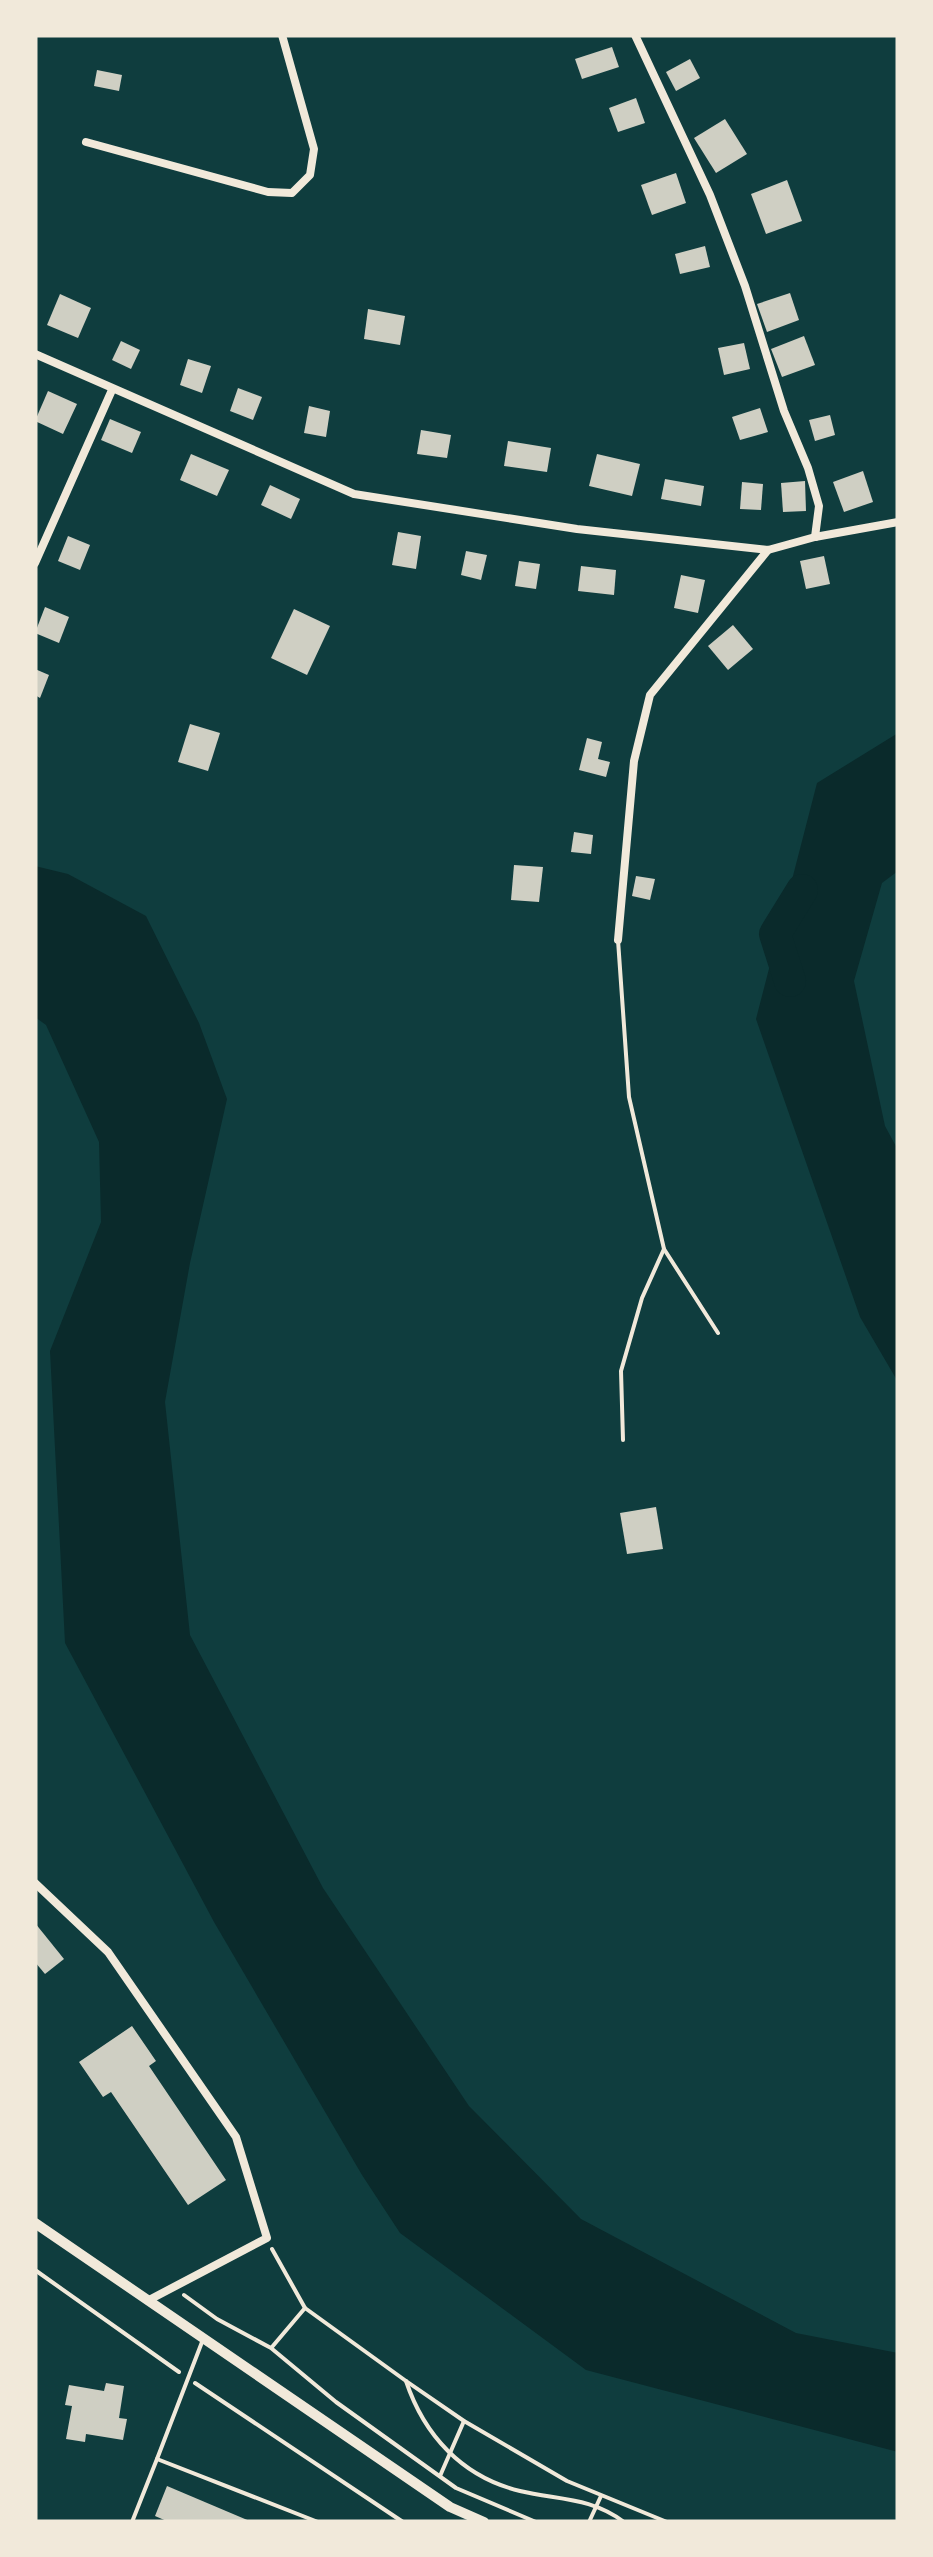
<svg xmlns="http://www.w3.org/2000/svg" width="933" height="2557" font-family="Bitter,serif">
  <rect width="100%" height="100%" fill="#0f3d3e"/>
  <g fill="#0a2a2b">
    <path d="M 898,733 L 898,871 L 882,883 L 854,981 L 885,1126 L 898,1150 L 898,1382 L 860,1317 L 756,1019 L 817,783 Z"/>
    <path d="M 35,866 L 68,874 L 146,916 L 199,1023 L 227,1099 L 190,1263 L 165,1402 L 190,1635 L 323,1888 L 469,2106 L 581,2219 L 796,2333 L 898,2353 L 898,2452 L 586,2370 L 400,2233 L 362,2175 L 214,1922 L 65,1643 L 50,1351 L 101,1222 L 99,1142 L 46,1025 L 35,1017 Z"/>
  </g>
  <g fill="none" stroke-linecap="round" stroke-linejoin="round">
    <path stroke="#0a2a2b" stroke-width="32" d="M 790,981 L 775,934 L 802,890"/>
  </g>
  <g fill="#cfcfc3">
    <path d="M 612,47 L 619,67 L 582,79 L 575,59 Z"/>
    <path d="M 690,59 L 700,78 L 676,91 L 666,72 Z"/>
    <path d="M 97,70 L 122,75 L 119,91 L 94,86 Z"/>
    <path d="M 636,98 L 645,123 L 618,132 L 609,108 Z"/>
    <path d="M 725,119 L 747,154 L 716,173 L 694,138 Z"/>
    <path d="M 676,173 L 686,203 L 652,215 L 641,185 Z"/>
    <path d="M 787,180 L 802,221 L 766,234 L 751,194 Z"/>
    <path d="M 705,246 L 710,267 L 680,274 L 675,254 Z"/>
    <path d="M 790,293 L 799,320 L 767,332 L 757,304 Z"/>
    <path d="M 60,294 L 91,308 L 78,338 L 47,325 Z"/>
    <path d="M 368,309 L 405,316 L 400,345 L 364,339 Z"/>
    <path d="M 804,336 L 815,365 L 782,377 L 771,349 Z"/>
    <path d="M 121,341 L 140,350 L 131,369 L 112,360 Z"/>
    <path d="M 744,343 L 750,369 L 724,375 L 718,348 Z"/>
    <path d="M 188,359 L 211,366 L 202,393 L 180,385 Z"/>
    <path d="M 238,388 L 262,397 L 253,420 L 230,411 Z"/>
    <path d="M 48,391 L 77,404 L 63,434 L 35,421 Z"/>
    <path d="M 309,406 L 330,411 L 326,437 L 304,433 Z"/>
    <path d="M 760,408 L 768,432 L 740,440 L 732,417 Z"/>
    <path d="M 830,415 L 835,435 L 815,441 L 809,420 Z"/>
    <path d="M 110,419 L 141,432 L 132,453 L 101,440 Z"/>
    <path d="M 421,430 L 451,435 L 447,458 L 417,454 Z"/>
    <path d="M 508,441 L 551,448 L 547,472 L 504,466 Z"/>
    <path d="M 191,454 L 229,470 L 217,496 L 180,480 Z"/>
    <path d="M 597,454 L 640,464 L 632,496 L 589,486 Z"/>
    <path d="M 863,471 L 873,502 L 844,512 L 833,482 Z"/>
    <path d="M 665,479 L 704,486 L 701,506 L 661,499 Z"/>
    <path d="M 805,481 L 806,511 L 783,512 L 781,483 Z"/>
    <path d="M 742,482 L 763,484 L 761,510 L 740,509 Z"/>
    <path d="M 270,485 L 300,499 L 291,519 L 261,505 Z"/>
    <path d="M 398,532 L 421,536 L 416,569 L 392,565 Z"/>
    <path d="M 68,536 L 90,545 L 80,570 L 58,561 Z"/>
    <path d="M 466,551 L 487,555 L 481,580 L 461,575 Z"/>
    <path d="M 824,556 L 830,584 L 806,589 L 800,561 Z"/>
    <path d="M 519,561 L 540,564 L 536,589 L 515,586 Z"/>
    <path d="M 581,566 L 616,570 L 614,595 L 578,591 Z"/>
    <path d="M 681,575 L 705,580 L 698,613 L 674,608 Z"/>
    <path d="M 45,607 L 69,617 L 59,643 L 35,633 Z"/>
    <path d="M 294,609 L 330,626 L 307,675 L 271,658 Z"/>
    <path d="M 733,625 L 753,649 L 728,670 L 708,646 Z"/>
    <path d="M 35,669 L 49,675 L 40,698 L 35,695 Z"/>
    <path d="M 190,724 L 220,733 L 208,771 L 178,762 Z"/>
    <path d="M 587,738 L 602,742 L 598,759 L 610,762 L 606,777 L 579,770 Z"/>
    <path d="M 574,832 L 593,835 L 591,854 L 571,852 Z"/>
    <path d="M 514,865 L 543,867 L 539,902 L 511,900 Z"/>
    <path d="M 636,876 L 655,879 L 650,900 L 632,896 Z"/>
    <path d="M 656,1507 L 663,1549 L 627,1554 L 620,1513 Z"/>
    <path d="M 35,1923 L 64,1959 L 45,1974 L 35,1962 Z"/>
    <path d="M 132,2026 L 156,2061 L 149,2066 L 226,2180 L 188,2205 L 111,2092 L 103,2097 L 79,2062 Z"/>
    <path d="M 106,2383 L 124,2386 L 119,2418 L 127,2419 L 123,2440 L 86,2434 L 85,2442 L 66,2439 L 72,2406 L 65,2405 L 69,2385 L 104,2391 Z"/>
    <path d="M 167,2486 L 252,2522 L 169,2522 L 155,2516 Z"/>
  </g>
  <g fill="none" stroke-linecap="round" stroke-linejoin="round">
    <g stroke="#f1e9da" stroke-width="4">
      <path d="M 272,2249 L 305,2308 L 406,2381 L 464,2421 L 567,2481 L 667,2522"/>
      <path d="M 35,2270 L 179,2372"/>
      <path d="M 184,2295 L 217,2319 L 271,2348 L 336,2402 L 456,2488 L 536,2522"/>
      <path d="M 272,2347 L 305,2308"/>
      <path d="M 406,2381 C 424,2435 462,2477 520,2491 C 558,2500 591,2497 624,2522"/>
      <path d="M 195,2383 L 403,2522"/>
      <path d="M 440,2476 L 464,2421"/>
      <path d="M 589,2522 L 601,2496"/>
    </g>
    <g stroke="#f1e9da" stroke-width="4">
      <path d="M 618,940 L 629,1097 L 664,1249 L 642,1298 L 621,1371 L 623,1440"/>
      <path d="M 664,1249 L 718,1333"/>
      <path d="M 157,2459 L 202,2342"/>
      <path d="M 132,2522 L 157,2459 L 318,2522"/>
    </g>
    <g stroke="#f1e9da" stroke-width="8">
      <path d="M 635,35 L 710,195 L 745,286 L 784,411 L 808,468 L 819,506 L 815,537"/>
      <path d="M 86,142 L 268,192 L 292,193 L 310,175 L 314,149 L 282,35"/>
      <path d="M 35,354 L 354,494 L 577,529 L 768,550 L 815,537 L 898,522"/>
      <path d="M 35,563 L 112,390"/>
      <path d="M 618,940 L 634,761 L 650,695 L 768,550"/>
      <path d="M 35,1883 L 108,1952 L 236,2137 L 267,2238 L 149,2300"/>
    </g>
    <path stroke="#f1e9da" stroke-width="10" d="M 35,2223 L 450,2507 L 484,2522"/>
  </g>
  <rect width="933" height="2557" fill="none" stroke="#f1e9da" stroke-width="75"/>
</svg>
